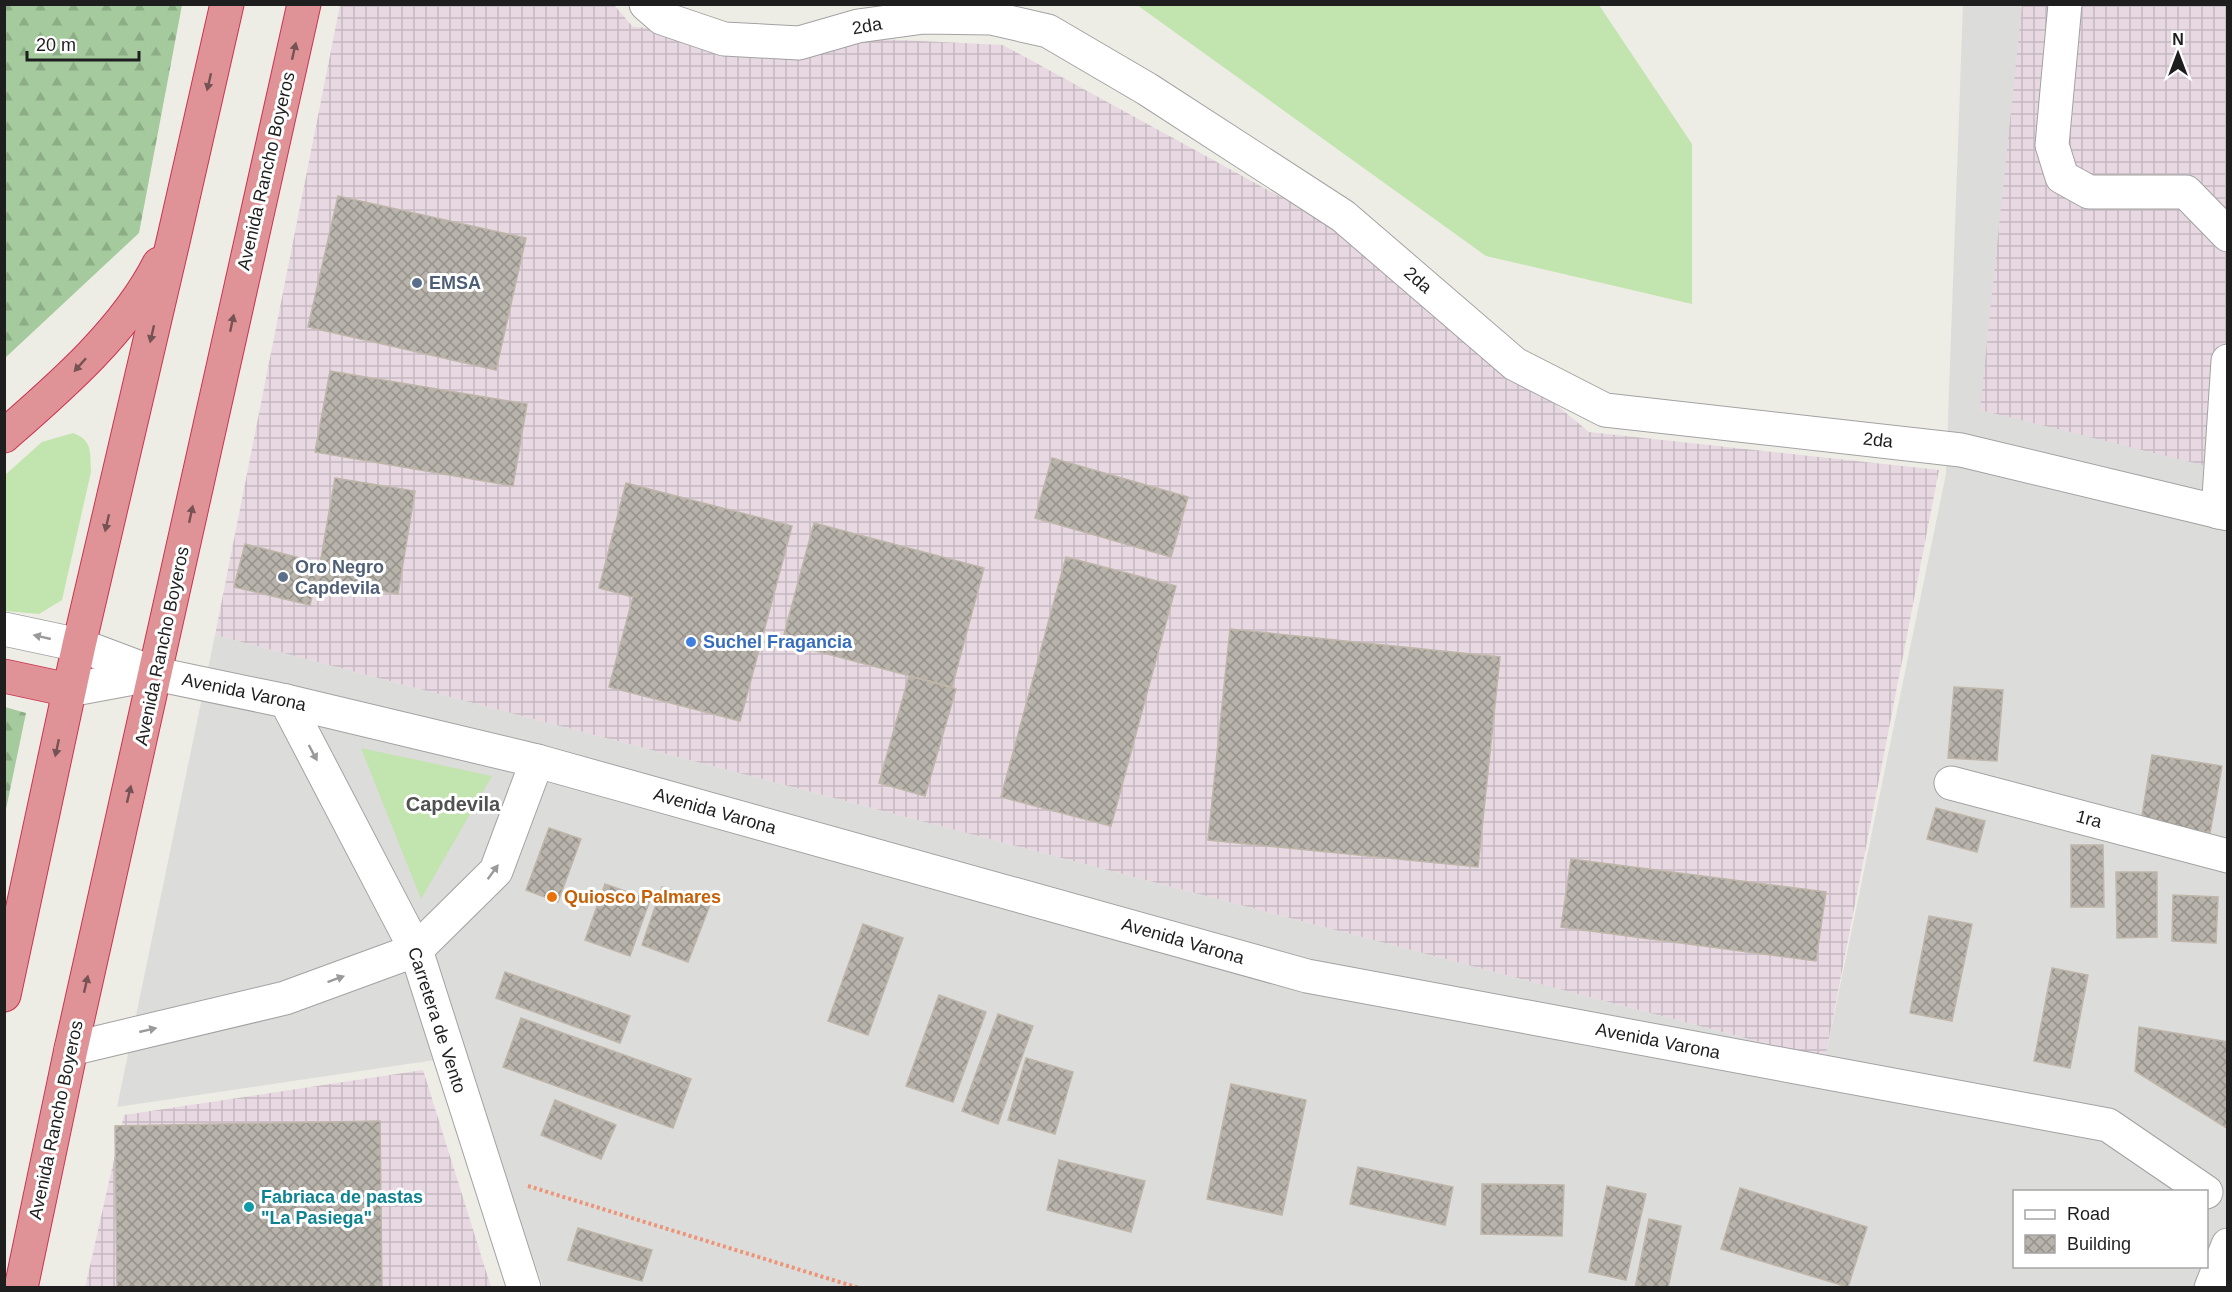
<svg xmlns="http://www.w3.org/2000/svg" width="2232" height="1292" font-family="Arial,sans-serif">
  <defs>
    <pattern id="industrial-grid" width="8" height="8" patternUnits="userSpaceOnUse" patternTransform="scale(1.5)"><rect width="8" height="8" fill="#e7d8e2"/><path d="M0 4h8M4 0v8" fill="none" stroke="#c6b9c1"/></pattern>
    <pattern id="forest-firs" width="22" height="20" patternUnits="userSpaceOnUse" patternTransform="scale(1.5)"><rect width="22" height="20" fill="#a4ca9d"/><path d="M5 1l3.5 6h-7zM16 11l3.5 6h-7z" fill="#8dad87"/></pattern>
    <pattern id="building-cross-hatch" width="8" height="8" patternUnits="userSpaceOnUse" patternTransform="scale(1.5)"><rect width="8" height="8" fill="#b8b3ab"/><path d="M0 0l8 8M0 8l8-8" fill="none" stroke="#95918b"/></pattern>
  </defs>
  <rect width="100%" height="100%" fill="#eeede5"/>
  <path fill="#dcdcdb" fill-rule="evenodd" d="M 1963,5 L 2227,5 L 2227,1287 L 543,1287 L 462,1056 L 117,1107 L 215,635 L 1825,1059 L 1946,474 ZM 2014,1192 L 2206,1192 L 2206,1266 L 2014,1266 Z"/>
  <g fill="url(#industrial-grid)">
    <path d="M 340,5 L 614,5 L 633,27 L 1003,45 L 1352,236 L 1589,432 L 1939,470 L 1825,1059 L 215,635 Z"/>
    <path d="M 2022,5 L 2227,5 L 2227,471 L 1980,410 Z"/>
    <path d="M 423,1070 L 491,1287 L 85,1288 L 124,1115 Z"/>
  </g>
  <g fill="#c2e4af">
    <path d="M 1137,5 L 1599,5 L 1692,144 L 1692,304 L 1486,256 Z"/>
    <path d="M 73,433 C 93,440 90,453 91,472 L 62,600 L 39,614 L 5,611 L 5,475 L 42,442 Z"/>
    <path d="M 361,748 L 492,776 L 421,899 Z"/>
  </g>
  <g fill="url(#forest-firs)">
    <path d="M 5,4 L 182,5 L 139,233 L 5,358 Z"/>
    <path d="M 5,707 L 26,713 L 5,814 L 4,707 Z"/>
  </g>
  <g fill="url(#building-cross-hatch)" stroke="#bfb6a9" stroke-width="1.5">
    <path d="M 338,196 L 526,238 L 496,370 L 308,327 Z"/>
    <path d="M 330,371 L 527,404 L 513,486 L 315,452 Z"/>
    <path d="M 1052,458 L 1188,497 L 1171,557 L 1035,518 Z"/>
    <path d="M 335,478 L 415,491 L 398,594 L 317,581 Z"/>
    <path d="M 626,483 L 792,526 L 740,721 L 609,687 L 633,597 L 599,588 Z"/>
    <path d="M 814,523 L 984,568 L 952,687 L 782,642 Z"/>
    <path d="M 245,544 L 320,563 L 310,605 L 234,587 Z"/>
    <path d="M 1066,557 L 1176,586 L 1111,826 L 1001,797 Z"/>
    <path d="M 1230,629 L 1500,657 L 1478,867 L 1208,840 Z"/>
    <path d="M 909,676 L 956,689 L 925,796 L 879,783 Z"/>
    <path d="M 1954,687 L 2003,690 L 1997,761 L 1948,758 Z"/>
    <path d="M 2152,755 L 2222,766 L 2210,833 L 2141,821 Z"/>
    <path d="M 1936,808 L 1985,821 L 1977,852 L 1927,839 Z"/>
    <path d="M 549,828 L 581,839 L 558,902 L 526,890 Z"/>
    <path d="M 2071,845 L 2103,845 L 2104,907 L 2071,907 Z"/>
    <path d="M 1571,859 L 1826,892 L 1816,961 L 1561,927 Z"/>
    <path d="M 2116,872 L 2157,872 L 2157,937 L 2117,938 Z"/>
    <path d="M 605,884 L 650,900 L 630,956 L 585,940 Z"/>
    <path d="M 662,887 L 710,905 L 688,962 L 642,945 Z"/>
    <path d="M 2173,895 L 2218,897 L 2216,943 L 2172,941 Z"/>
    <path d="M 1929,916 L 1972,924 L 1952,1021 L 1910,1013 Z"/>
    <path d="M 863,924 L 903,938 L 868,1035 L 828,1021 Z"/>
    <path d="M 2052,968 L 2088,975 L 2070,1068 L 2034,1061 Z"/>
    <path d="M 505,972 L 630,1016 L 620,1043 L 496,998 Z"/>
    <path d="M 939,995 L 986,1012 L 953,1102 L 906,1086 Z"/>
    <path d="M 998,1014 L 1033,1026 L 998,1124 L 962,1111 Z"/>
    <path d="M 521,1018 L 691,1079 L 673,1128 L 503,1067 Z"/>
    <path d="M 2139,1027 L 2228,1042 L 2228,1129 L 2135,1071 Z"/>
    <path d="M 1026,1058 L 1073,1072 L 1055,1134 L 1008,1120 Z"/>
    <path d="M 1231,1084 L 1306,1100 L 1282,1215 L 1207,1199 Z"/>
    <path d="M 555,1100 L 616,1125 L 601,1159 L 541,1135 Z"/>
    <path d="M 380,1121 L 382,1288 L 117,1288 L 115,1126 Z"/>
    <path d="M 1059,1160 L 1145,1181 L 1131,1232 L 1047,1210 Z"/>
    <path d="M 1358,1167 L 1453,1187 L 1445,1225 L 1350,1204 Z"/>
    <path d="M 1482,1184 L 1564,1185 L 1562,1236 L 1481,1234 Z"/>
    <path d="M 1607,1186 L 1646,1194 L 1626,1280 L 1589,1272 Z"/>
    <path d="M 1740,1188 L 1867,1227 L 1848,1287 L 1721,1249 Z"/>
    <path d="M 1649,1219 L 1681,1226 L 1668,1288 L 1635,1288 Z"/>
    <path d="M 578,1228 L 652,1250 L 642,1281 L 568,1260 Z"/>
  </g>
  <g fill="none" stroke-linecap="round" stroke-linejoin="round">
    <g stroke="#a2a2a2" stroke-width="35">
      <g id="minor">
        <path d="M 646,4 L 662,18 L 724,39 L 799,43 L 858,26 L 924,17 L 991,18 L 1048,31 L 1147,89 L 1343,216 L 1515,364 L 1605,410 L 1961,450 L 2228,514"/>
        <path d="M 2065,4 L 2052,145 L 2062,177 L 2089,192 L 2186,192 L 2228,235"/>
        <path d="M 2218,512 L 2228,361"/>
        <path d="M 4,629 L 79,645 L 156,674 L 286,701 L 537,761 L 1307,976 L 2108,1125 L 2206,1192"/>
        <path d="M 69,690 L 155,674"/>
        <path d="M 286,701 L 416,950 L 524,1288"/>
        <path d="M 1951,783 L 2228,856"/>
        <path d="M 71,1049 L 285,998 L 416,950 L 496,871 L 537,761"/>
        <path d="M 2211,1288 L 2228,1245"/>
      </g>
    </g>
    <g stroke="#cc3351" stroke-width="35">
      <g id="highway">
        <path d="M 4,436 C 60,387 125,331 159,264"/>
        <path d="M 4,676 L 69,690"/>
        <path d="M 4,995 L 79,645 L 175,233 L 227,4"/>
        <path d="M 21,1288 L 71,1049 L 304,4"/>
      </g>
    </g>
    <path stroke="#ee9476" stroke-width="4" stroke-dasharray="3 3" stroke-linecap="butt" d="M 528,1186 L 859,1288"/>
    <use href="#minor" stroke="#fff" stroke-width="33"/>
    <use href="#highway" stroke="#df9396" stroke-width="33"/>
  </g>
  <defs><path id="oneway-solid" d="M-6-.8H1V-3.2L6.5 0L1 3.2V.8H-6Z" transform="scale(1.5)"/></defs>
  <g fill="#755354">
    <use href="#oneway-solid" transform="translate(294 51) rotate(-77)"/>
    <use href="#oneway-solid" transform="translate(209 82) rotate(103)"/>
    <use href="#oneway-solid" transform="translate(232 323) rotate(-78)"/>
    <use href="#oneway-solid" transform="translate(152 334) rotate(103)"/>
    <use href="#oneway-solid" transform="translate(80 365) rotate(132)"/>
    <use href="#oneway-solid" transform="translate(191 514) rotate(-78)"/>
    <use href="#oneway-solid" transform="translate(107 523) rotate(103)"/>
    <use href="#oneway-solid" transform="translate(57 748) rotate(102)"/>
    <use href="#oneway-solid" transform="translate(129 794) rotate(-77)"/>
    <use href="#oneway-solid" transform="translate(86 984) rotate(-77)"/>
  </g>
  <g fill="#9a9a9a">
    <use href="#oneway-solid" transform="translate(42 637) rotate(-167)"/>
    <use href="#oneway-solid" transform="translate(313 753) rotate(62)"/>
    <use href="#oneway-solid" transform="translate(493 872) rotate(-54)"/>
    <use href="#oneway-solid" transform="translate(336 979) rotate(-20)"/>
    <use href="#oneway-solid" transform="translate(148 1030) rotate(-13)"/>
  </g>
  <g fill="#5c6f8a" stroke="#fff" stroke-width="2">
    <circle cx="417" cy="283" r="6"/>
    <circle cx="283" cy="577" r="6"/>
  </g>
  <circle fill="#3f7fe0" stroke="#fff" stroke-width="2" cx="691" cy="642" r="6"/>
  <circle fill="#e8710a" stroke="#fff" stroke-width="2" cx="552" cy="897" r="6"/>
  <circle fill="#0f9aa8" stroke="#fff" stroke-width="2" cx="249" cy="1207" r="6"/>
  <g text-anchor="middle" stroke-width="6" stroke-linejoin="round" paint-order="stroke">
    <g font-size="18" fill="#1e1e1e" stroke="#fff">
      <text transform="translate(867 26) rotate(-10)" y="6">2da</text>
      <text transform="translate(266 171) rotate(-77)" y="6">Avenida Rancho Boyeros</text>
      <text transform="translate(1418 280) rotate(41)" y="6">2da</text>
      <text transform="translate(1878 440) rotate(6)" y="6">2da</text>
      <text transform="translate(162 646) rotate(-78)" y="6">Avenida Rancho Boyeros</text>
      <text transform="translate(244 692) rotate(12)" y="6">Avenida Varona</text>
      <text transform="translate(715 811) rotate(16)" y="6">Avenida Varona</text>
      <text transform="translate(2089 819) rotate(15)" y="6">1ra</text>
      <text transform="translate(1183 941) rotate(16)" y="6">Avenida Varona</text>
      <text transform="translate(437 1020) rotate(72)" y="6">Carretera de Vento</text>
      <text transform="translate(1658 1041) rotate(11)" y="6">Avenida Varona</text>
      <text transform="translate(56 1120) rotate(-78)" y="6">Avenida Rancho Boyeros</text>
    </g>
    <g font-size="18" font-weight="bold" fill="#4e5e75" stroke="#fff" text-anchor="start">
      <text x="429" y="289">EMSA</text>
      <text x="295" y="573">Oro Negro<tspan x="295" dy="21">Capdevila</tspan></text>
    </g>
    <g font-size="18" font-weight="bold" fill="#366cbe" stroke="#fff" text-anchor="start">
      <text x="703" y="648">Suchel Fragancia</text>
    </g>
    <g font-size="18" font-weight="bold" fill="#c56008" stroke="#fff" text-anchor="start">
      <text x="564" y="903">Quiosco Palmares</text>
    </g>
    <g font-size="18" font-weight="bold" fill="#0d838f" stroke="#fff" text-anchor="start">
      <text x="261" y="1203">Fabriaca de pastas<tspan x="261" dy="21">"La Pasiega"</tspan></text>
    </g>
    <g font-size="20" font-weight="bold" fill="#515151" stroke="#fff">
      <text x="453" y="811">Capdevila</text>
    </g>
  </g>
  <rect width="2232" height="1292" fill="none" stroke="#1e1e1e" stroke-width="12"/>
  <rect x="2013" y="1190" width="195" height="78" fill="#ffffff" stroke="#a5a5a5" stroke-width="1.5"/>
  <rect x="2025" y="1210" width="30" height="9" fill="#ffffff" stroke="#a5a5a5" stroke-width="1.5"/>
  <text x="2067" y="1220" font-size="18" fill="#1e1e1e">Road</text>
  <rect x="2025" y="1235" width="30" height="18" fill="url(#building-cross-hatch)" stroke="#a5a5a5" stroke-width="1.5"/>
  <text x="2067" y="1250" font-size="18" fill="#1e1e1e">Building</text>
  <g transform="translate(2178 54)" stroke="#ffffff" stroke-width="4.5" paint-order="stroke">
  <path d="M0-4.5L10 22L0 15L-10 22Z" fill="#1e1e1e"/>
  <text y="-9" font-size="16" font-weight="bold" text-anchor="middle" fill="#1e1e1e">N</text>
  </g>
  <path d="M27 51v9h112v-9" fill="none" stroke="#1e1e1e" stroke-width="3"/>
  <text x="36" y="51" font-size="18" fill="#1e1e1e" stroke="#ffffff" stroke-width="4.5" paint-order="stroke">20 m</text>
</svg>
